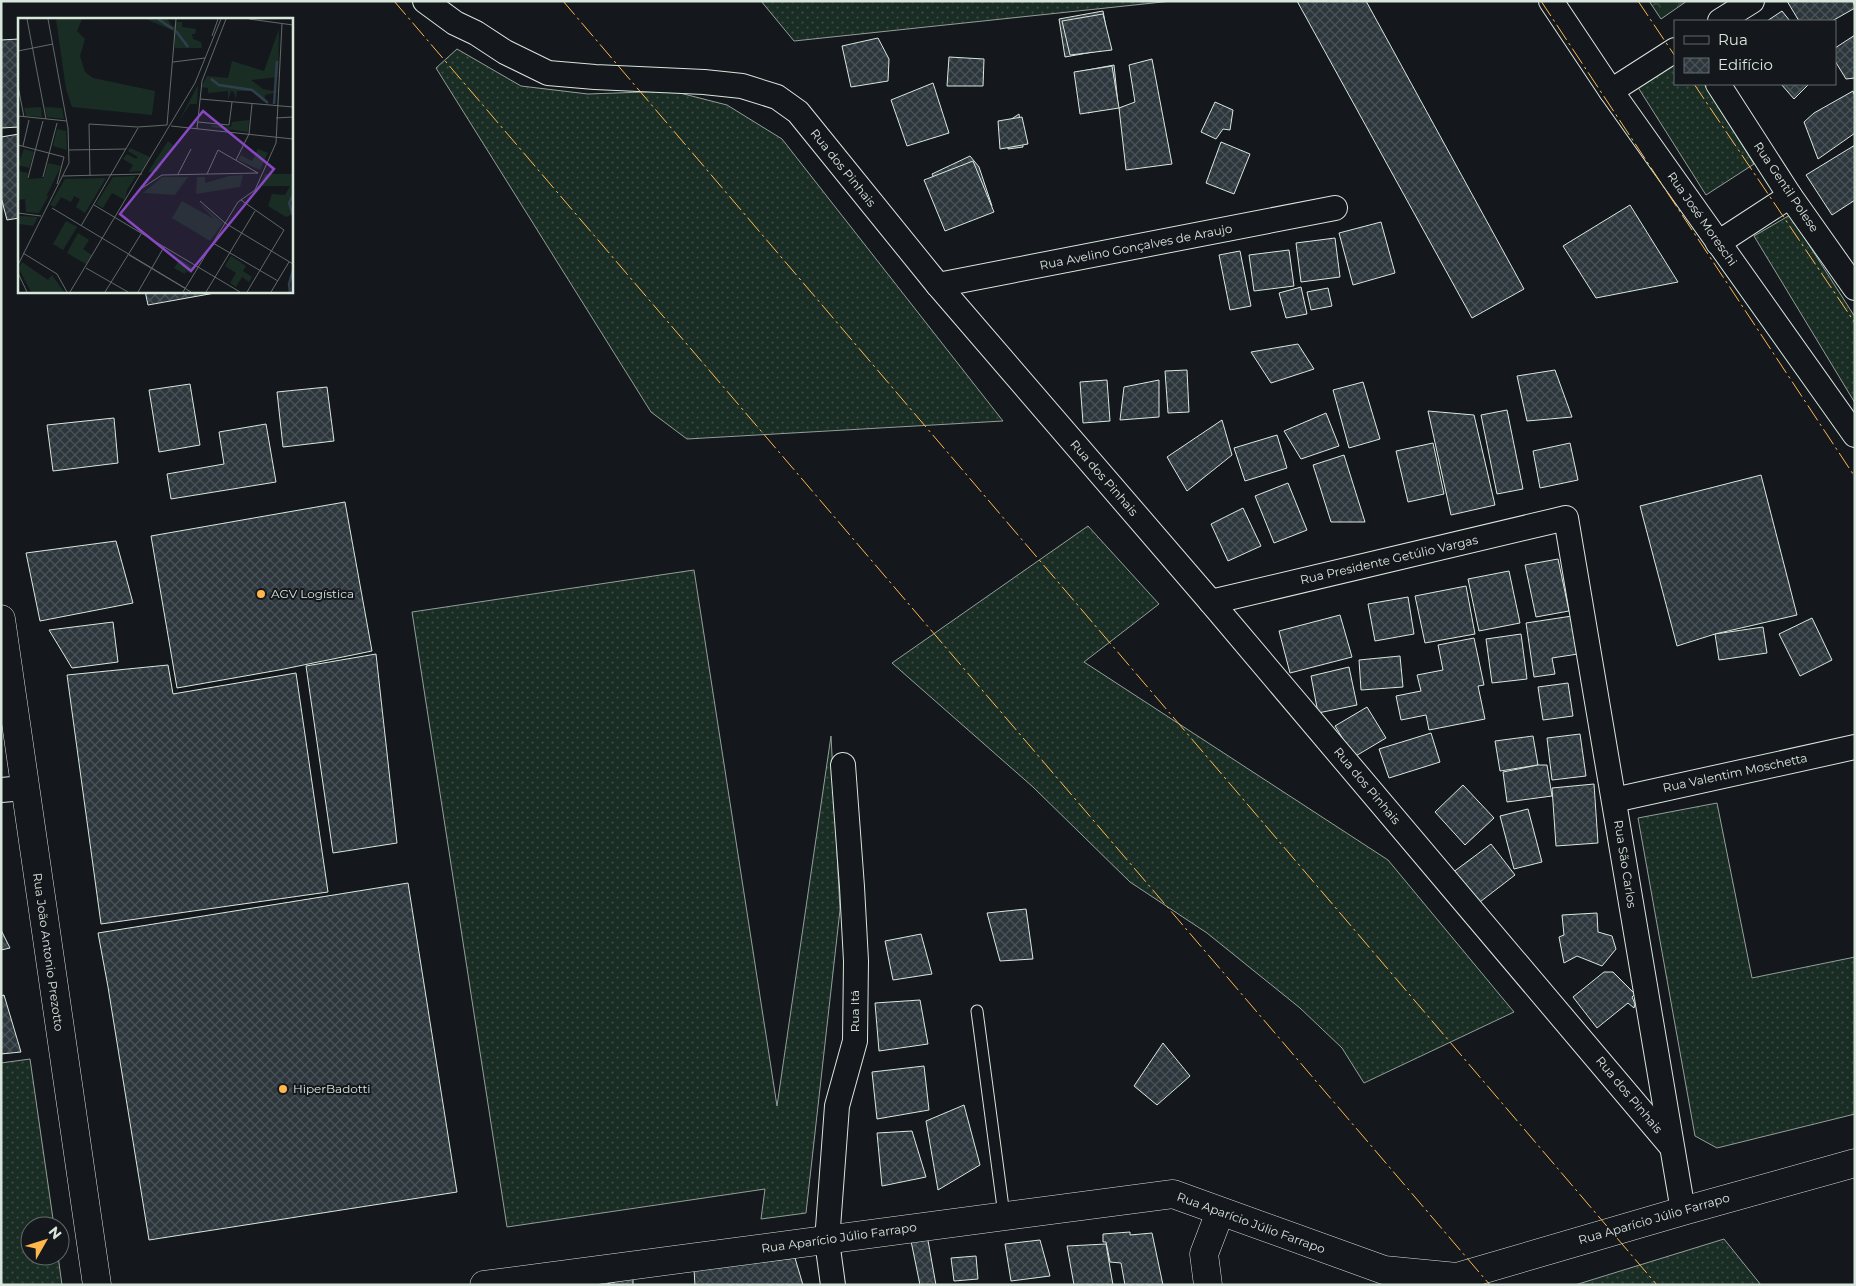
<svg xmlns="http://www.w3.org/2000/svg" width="1856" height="1286" font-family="Montserrat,sans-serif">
  <defs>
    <pattern id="grass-dots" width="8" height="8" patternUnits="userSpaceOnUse" patternTransform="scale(1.25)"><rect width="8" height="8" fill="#1a2d24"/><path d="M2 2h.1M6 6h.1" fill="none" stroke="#3b4b43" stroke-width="1.8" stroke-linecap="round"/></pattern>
    <pattern id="forest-crowns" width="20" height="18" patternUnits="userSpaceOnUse" patternTransform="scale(1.25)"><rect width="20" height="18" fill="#1a2d24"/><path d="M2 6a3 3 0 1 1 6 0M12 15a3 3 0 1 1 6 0" fill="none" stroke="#3b4b43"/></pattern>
    <pattern id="building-cross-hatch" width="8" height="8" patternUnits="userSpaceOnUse" patternTransform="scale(1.25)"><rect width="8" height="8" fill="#2c363c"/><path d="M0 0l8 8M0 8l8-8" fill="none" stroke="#4a5358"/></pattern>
  </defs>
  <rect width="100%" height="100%" fill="#14181c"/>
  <g fill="url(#grass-dots)" stroke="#939e99">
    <path d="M 761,1 L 1172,1 L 794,41 Z"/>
    <path d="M 457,49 L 521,86 L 588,94 L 672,91 L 727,105 L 782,139 L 1003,421 L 687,439 L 651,412 L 436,68 Z"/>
    <path d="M 1675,55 L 1675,84 L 1704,84 L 1754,164 L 1706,195 L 1634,81 Z"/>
    <path d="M 1790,215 L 1855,317 L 1855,403 L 1754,236 Z"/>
    <path d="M 1088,526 L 1159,604 L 1084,662 L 1388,860 L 1514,1012 L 1364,1083 L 1342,1048 L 1300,1008 L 1207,933 L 1130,882 L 1033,787 L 892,663 Z"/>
    <path d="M 694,570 L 777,1106 L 831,736 L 840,910 L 806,1213 L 761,1219 L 765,1189 L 507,1227 L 412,612 Z"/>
    <path d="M 1717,803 L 1752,978 L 1855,957 L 1855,1114 L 1717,1148 L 1695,1136 L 1638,818 Z"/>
    <path d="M 30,1059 L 54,1226 L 30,1226 L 30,1256 L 58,1256 L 62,1285 L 1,1285 L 1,1063 Z"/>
    <path d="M 1724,1239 L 1761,1285 L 1575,1285 Z"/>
  </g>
  <path fill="url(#forest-crowns)" stroke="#939e99" d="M 1649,1 L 1687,1 L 1661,19 Z"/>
  <g fill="url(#building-cross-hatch)" stroke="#d8e6dc">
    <path d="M 1297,1 L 1366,1 L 1524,289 L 1472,318 Z"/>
    <path d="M 1787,1 L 1853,1 L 1855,8 L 1832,21 L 1799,21 Z"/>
    <path d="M 1103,11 L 1110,49 L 1065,57 L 1059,19 Z"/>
    <path d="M 1782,11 L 1790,21 L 1767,21 Z"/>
    <path d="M 1103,14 L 1112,50 L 1070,55 L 1062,21 Z"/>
    <path d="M 1855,35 L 1855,78 L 1846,79 L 1835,61 L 1835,48 Z"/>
    <path d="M 878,38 L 889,59 L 888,81 L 851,87 L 842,46 Z"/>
    <path d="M 19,39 L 19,127 L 1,128 L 1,40 Z"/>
    <path d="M 949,57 L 984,59 L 983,86 L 947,86 Z"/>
    <path d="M 1152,59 L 1172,164 L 1126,170 L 1119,108 L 1135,102 L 1129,65 Z"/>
    <path d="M 1114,65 L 1118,104 L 1088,113 L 1077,72 Z"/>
    <path d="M 1112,66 L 1119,108 L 1080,114 L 1074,72 Z"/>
    <path d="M 933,83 L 949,133 L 907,146 L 891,100 Z"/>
    <path d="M 1781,84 L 1809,84 L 1794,99 Z"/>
    <path d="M 1853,91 L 1855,97 L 1855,133 L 1818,159 L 1804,122 L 1814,113 Z"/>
    <path d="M 1215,102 L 1233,110 L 1230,130 L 1223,129 L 1216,139 L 1201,132 Z"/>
    <path d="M 1019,114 L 1023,147 L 1008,149 L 1004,124 Z"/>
    <path d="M 1022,117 L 1028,144 L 1000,149 L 998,121 Z"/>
    <path d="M 19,134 L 19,218 L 7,220 L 1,197 L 1,137 Z"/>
    <path d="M 1221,142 L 1250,154 L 1234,194 L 1206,183 Z"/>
    <path d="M 1855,145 L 1855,200 L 1832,215 L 1806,175 Z"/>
    <path d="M 970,156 L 979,167 L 992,206 L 957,222 L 932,174 Z"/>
    <path d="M 973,161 L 994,212 L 945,231 L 924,180 Z"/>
    <path d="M 1630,205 L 1678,282 L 1596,298 L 1563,246 Z"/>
    <path d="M 1381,222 L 1395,273 L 1353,285 L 1339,233 Z"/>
    <path d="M 1335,238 L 1340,277 L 1301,282 L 1296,243 Z"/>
    <path d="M 1289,250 L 1294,286 L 1254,291 L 1249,255 Z"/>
    <path d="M 1240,251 L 1251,306 L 1230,310 L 1219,255 Z"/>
    <path d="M 1301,287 L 1307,314 L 1286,318 L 1279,293 Z"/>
    <path d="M 1328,288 L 1332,306 L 1311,310 L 1307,292 Z"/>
    <path d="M 145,291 L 226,291 L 148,305 Z"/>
    <path d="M 1298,344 L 1314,369 L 1271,383 L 1251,352 Z"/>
    <path d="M 1187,370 L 1189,412 L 1168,413 L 1165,371 Z"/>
    <path d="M 1555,370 L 1572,417 L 1527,421 L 1517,376 Z"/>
    <path d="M 1107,380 L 1110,421 L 1083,423 L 1080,382 Z"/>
    <path d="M 1159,380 L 1159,417 L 1120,420 L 1124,387 Z"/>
    <path d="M 1363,382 L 1380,439 L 1349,448 L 1333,390 Z"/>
    <path d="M 190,384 L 200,445 L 159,452 L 149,390 Z"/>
    <path d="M 327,387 L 334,441 L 283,447 L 277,392 Z"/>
    <path d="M 1507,410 L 1523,489 L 1497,494 L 1481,415 Z"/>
    <path d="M 1428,411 L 1474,415 L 1495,505 L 1451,515 Z"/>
    <path d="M 1326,413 L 1339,446 L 1301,459 L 1284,431 Z"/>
    <path d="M 114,418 L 118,463 L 53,471 L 47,425 Z"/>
    <path d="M 1222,420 L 1232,455 L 1187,491 L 1167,457 Z"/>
    <path d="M 266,424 L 276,482 L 171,499 L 167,474 L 224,464 L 219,432 Z"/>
    <path d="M 1277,435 L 1287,468 L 1245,481 L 1234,448 Z"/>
    <path d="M 1433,443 L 1444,494 L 1408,502 L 1396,451 Z"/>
    <path d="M 1570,443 L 1578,480 L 1540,488 L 1533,451 Z"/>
    <path d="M 1344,455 L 1365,522 L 1331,522 L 1313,465 Z"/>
    <path d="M 1761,475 L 1797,615 L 1715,634 L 1677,646 L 1640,506 Z"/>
    <path d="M 1288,483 L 1307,530 L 1274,543 L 1255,496 Z"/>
    <path d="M 345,502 L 372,651 L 279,670 L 177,688 L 151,536 Z"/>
    <path d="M 1243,508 L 1261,546 L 1228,561 L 1211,524 Z"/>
    <path d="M 116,541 L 133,603 L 40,621 L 26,553 Z"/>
    <path d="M 1558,559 L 1569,611 L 1536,617 L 1525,565 Z"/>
    <path d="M 1509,571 L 1520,623 L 1479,631 L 1468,579 Z"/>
    <path d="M 1466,586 L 1475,634 L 1425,643 L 1415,596 Z"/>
    <path d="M 1408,597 L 1414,634 L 1375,641 L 1368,604 Z"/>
    <path d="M 1340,615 L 1352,657 L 1290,673 L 1279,631 Z"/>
    <path d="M 1572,616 L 1578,654 L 1552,658 L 1555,674 L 1534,677 L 1526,623 Z"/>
    <path d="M 1812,618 L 1832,660 L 1800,676 L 1779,634 Z"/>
    <path d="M 113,622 L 118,662 L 72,668 L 49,630 Z"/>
    <path d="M 1763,627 L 1767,653 L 1719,660 L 1715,634 Z"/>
    <path d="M 1521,634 L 1527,679 L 1492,683 L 1486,639 Z"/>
    <path d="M 1474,638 L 1484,685 L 1478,686 L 1485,719 L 1429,730 L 1426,715 L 1401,720 L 1396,696 L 1421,691 L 1417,675 L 1443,670 L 1438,645 Z"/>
    <path d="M 376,654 L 397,843 L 333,853 L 306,666 Z"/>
    <path d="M 1400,656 L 1403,687 L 1361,690 L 1359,660 Z"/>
    <path d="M 168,665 L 173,694 L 296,673 L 328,892 L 101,924 L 67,675 Z"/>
    <path d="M 1349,667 L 1357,705 L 1318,713 L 1311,676 Z"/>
    <path d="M 1568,683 L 1573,716 L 1543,720 L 1538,687 Z"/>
    <path d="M 1367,707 L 1386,738 L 1354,757 L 1335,726 Z"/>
    <path d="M 1431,733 L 1440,762 L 1389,778 L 1379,749 Z"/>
    <path d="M 1580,734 L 1586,776 L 1552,780 L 1547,738 Z"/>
    <path d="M 1533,736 L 1538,765 L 1500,771 L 1495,741 Z"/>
    <path d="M 1538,765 L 1547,765 L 1552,796 L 1507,802 L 1503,772 Z"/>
    <path d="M 1594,784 L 1598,843 L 1556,846 L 1552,788 Z"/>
    <path d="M 1463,785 L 1494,818 L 1465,845 L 1435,812 Z"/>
    <path d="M 1528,809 L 1542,862 L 1514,869 L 1500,816 Z"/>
    <path d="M 1491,844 L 1515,875 L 1476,905 L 1452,873 Z"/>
    <path d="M 408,883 L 457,1192 L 149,1240 L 108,987 L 98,933 Z"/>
    <path d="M 1026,909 L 1033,959 L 1000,961 L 987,913 Z"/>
    <path d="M 1597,913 L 1598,932 L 1612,936 L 1616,949 L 1602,966 L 1577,956 L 1564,963 L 1559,937 L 1564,935 L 1562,915 Z"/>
    <path d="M 1,930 L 10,948 L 1,950 Z"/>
    <path d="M 921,934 L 932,974 L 893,980 L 885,941 Z"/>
    <path d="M 1604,972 L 1613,972 L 1635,994 L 1632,997 L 1635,1004 L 1634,1008 L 1628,1003 L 1597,1028 L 1573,997 Z"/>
    <path d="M 4,995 L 21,1052 L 1,1054 L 1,996 Z"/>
    <path d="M 920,1000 L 928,1044 L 879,1051 L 875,1003 Z"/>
    <path d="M 1163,1043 L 1190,1076 L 1157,1105 L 1134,1086 Z"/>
    <path d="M 924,1066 L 929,1110 L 877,1119 L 872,1072 Z"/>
    <path d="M 964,1105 L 980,1165 L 938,1190 L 926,1121 Z"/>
    <path d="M 912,1131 L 926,1177 L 882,1186 L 877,1133 Z"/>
    <path d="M 1130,1232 L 1130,1235 L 1152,1233 L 1163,1285 L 1125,1285 L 1121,1263 L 1110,1262 L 1106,1242 L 1103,1242 L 1103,1234 Z"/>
    <path d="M 927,1235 L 936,1285 L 920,1285 L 910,1236 Z"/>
    <path d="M 1040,1240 L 1050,1276 L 1011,1281 L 1005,1244 Z"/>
    <path d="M 1106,1244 L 1113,1285 L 1074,1285 L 1067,1246 Z"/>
    <path d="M 976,1256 L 978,1279 L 954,1281 L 951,1258 Z"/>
    <path d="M 795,1258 L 803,1285 L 695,1285 L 694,1270 Z"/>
    <path d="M 633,1277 L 633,1285 L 603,1285 Z"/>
  </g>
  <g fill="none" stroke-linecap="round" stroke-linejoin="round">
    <g stroke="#d8e6dc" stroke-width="13">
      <path id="service" d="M 977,1011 L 1004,1215"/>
    </g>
    <g stroke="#d8e6dc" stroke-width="26">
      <g id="minor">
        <path d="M 425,1 L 455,23 L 476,33 L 505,52 L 548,73 L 595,77 L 704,82 L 742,86 L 777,97 L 798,112 L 938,285 L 1211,602 L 1671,1146"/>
        <path d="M 1551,1 L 1611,91 L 1855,435"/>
        <path d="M 1720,21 L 1752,1"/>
        <path d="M 1718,84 L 1790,196 L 1855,288"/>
        <path d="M 1611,91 L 1675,50"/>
        <path d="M 1718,243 L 1790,196"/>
        <path d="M 938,285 L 1335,208"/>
        <path d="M 1211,602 L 1566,518 L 1683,1211"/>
        <path d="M 1,790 L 25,788"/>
        <path d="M 1614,800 L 1855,747"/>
        <path d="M 833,1285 L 827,1241 L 837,1106 L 855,1041 L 856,961 L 852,887 L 843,765"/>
      </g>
    </g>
    <g stroke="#d8e6dc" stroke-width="29">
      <g id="tertiary">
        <path d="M 1,619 L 97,1285"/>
        <path d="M 484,1285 L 1173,1194 L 1384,1270 L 1457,1277 L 1683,1211 L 1855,1163"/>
        <path d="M 1208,1285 L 1204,1254 L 1220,1212"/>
      </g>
    </g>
    <use href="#service" stroke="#14181c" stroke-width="11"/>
    <use href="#minor" stroke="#14181c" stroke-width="24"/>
    <use href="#tertiary" stroke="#14181c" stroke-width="28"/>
    <g stroke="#ffb74d" stroke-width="1" stroke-dasharray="18 4 2.5 4" stroke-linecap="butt">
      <path d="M 394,1 L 1490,1285"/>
      <path d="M 563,1 L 1657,1285"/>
      <path d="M 1541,1 L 1855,477"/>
      <path d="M 1638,1 L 1675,56"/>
      <path d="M 1694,84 L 1855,323"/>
    </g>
  </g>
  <g fill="#ffb74d" stroke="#14181c" stroke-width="2">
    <circle cx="261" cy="594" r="5"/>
    <circle cx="283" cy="1089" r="5"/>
  </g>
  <g text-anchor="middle" stroke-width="4" stroke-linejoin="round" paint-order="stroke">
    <g font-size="12" fill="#d8e6dc" stroke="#14181c">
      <text transform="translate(843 168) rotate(51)" y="4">Rua dos Pinhais</text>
      <text transform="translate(1786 187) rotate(56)" y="4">Rua Gentil Polese</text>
      <text transform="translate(1702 219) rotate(55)" y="4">Rua José Moreschi</text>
      <text transform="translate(1136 247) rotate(-11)" y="4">Rua Avelino Gonçalves de Araujo</text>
      <text transform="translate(1104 478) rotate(49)" y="4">Rua dos Pinhais</text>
      <text transform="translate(1389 560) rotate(-13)" y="4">Rua Presidente Getúlio Vargas</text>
      <text transform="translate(1735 773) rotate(-12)" y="4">Rua Valentim Moschetta</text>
      <text transform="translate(1367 786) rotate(50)" y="4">Rua dos Pinhais</text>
      <text transform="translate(1625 864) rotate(81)" y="4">Rua São Carlos</text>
      <text transform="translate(48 952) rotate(82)" y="4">Rua João Antonio Prezotto</text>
      <text transform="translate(855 1011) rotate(-90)" y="4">Rua Itá</text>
      <text transform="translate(1629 1095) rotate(50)" y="4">Rua dos Pinhais</text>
      <text transform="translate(1654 1219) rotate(-16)" y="4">Rua Aparício Júlio Farrapo</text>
      <text transform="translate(1251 1223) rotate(20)" y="4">Rua Aparício Júlio Farrapo</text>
      <text transform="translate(839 1238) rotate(-8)" y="4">Rua Aparício Júlio Farrapo</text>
    </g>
    <g font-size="12" fill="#d8e6dc" stroke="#14181c" text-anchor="start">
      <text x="271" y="598">AGV Logística</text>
      <text x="293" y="1093">HiperBadotti</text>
    </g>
  </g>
  <g transform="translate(18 18)">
    <rect width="275" height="275" fill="#14181c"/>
    <path d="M 180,67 L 179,86 L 172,86 L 161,103 ZM 23,89 L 24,99 L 8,98 L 6,90 ZM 27,89 L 44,90 L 46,101 L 29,99 ZM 231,102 L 230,114 L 193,109 L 194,107 L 213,109 L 214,104 ZM 39,111 L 48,113 L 49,132 L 35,128 ZM 150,123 L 156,128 L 139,154 L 130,154 ZM 112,130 L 132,139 L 124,153 L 111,154 L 115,147 L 105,141 L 109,136 L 118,141 L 120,139 L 110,133 ZM 6,131 L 16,134 L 11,150 L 0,147 ZM 240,131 L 250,135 L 242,152 L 220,142 L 223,137 L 234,143 ZM 30,145 L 43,148 L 20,195 L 13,194 L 14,180 L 0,182 L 1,153 L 10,155 L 9,161 L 26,160 ZM 247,156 L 275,156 L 275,196 L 268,199 L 250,188 L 254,176 L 267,177 L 272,168 L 242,168 ZM 118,158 L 109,172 L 107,182 L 94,175 L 85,190 L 78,186 L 95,159 ZM 211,158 L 225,157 L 222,169 L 178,176 L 179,159 L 187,159 L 187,165 ZM 144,159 L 170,159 L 157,177 L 125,175 ZM 88,160 L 67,195 L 58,189 L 62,181 L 56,178 L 53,184 L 43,179 L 37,189 L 32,187 L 47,161 ZM 164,183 L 196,201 L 179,183 L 205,205 L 192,223 L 154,200 ZM 0,198 L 2,198 L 20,199 L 15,208 L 1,206 ZM 48,203 L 59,209 L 45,232 L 35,226 ZM 60,215 L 71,222 L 65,231 L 74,237 L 68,246 L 49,235 ZM 213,238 L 228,248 L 225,253 L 234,259 L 231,264 L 224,259 L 218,269 L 212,265 L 218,255 L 207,248 ZM 162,241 L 175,250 L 172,255 L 168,253 L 167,256 L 156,250 ZM 4,244 L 30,262 L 34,257 L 46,274 L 13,274 L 1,251 Z" fill="#1a2d24"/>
    <path d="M 38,1 L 64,1 L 59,13 L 67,21 L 62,38 L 67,54 L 75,60 L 137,73 L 134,97 L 54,89 L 48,71 ZM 128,1 L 149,1 L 155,9 L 159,4 L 164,4 L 164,9 L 178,11 L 177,16 L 174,16 L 175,21 L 183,24 L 184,30 L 157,30 L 156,13 ZM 261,11 L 260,59 L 233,62 L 245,71 L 255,73 L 258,70 L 259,74 L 247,77 L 246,84 L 236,73 L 219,73 L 218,81 L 216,74 L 213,73 L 210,82 L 210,73 L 190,75 L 190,70 L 183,69 L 189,58 L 210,60 L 214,43 L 246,53 ZM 10,177 L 15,178 L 17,183 L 31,177 L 21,195 L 8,194 L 7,181 Z" fill="#1a2d24"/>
    <path fill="none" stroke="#2f3f4d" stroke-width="2.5" d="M 140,1 L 155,11M 158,13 L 170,29M 193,61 L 201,67 L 234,72 L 250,85M 256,86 L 259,43M 275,177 L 271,185 L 275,197M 272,274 L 271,266 L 275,252"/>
    <path fill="none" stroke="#626a69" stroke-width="1" d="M 9,1 L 28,101M 231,1 L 275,7M 194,18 L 200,1M 0,33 L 35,26M 155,44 L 187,40M 0,68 L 6,99M 182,81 L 275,89M 0,98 L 49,103M 258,100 L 275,99M 180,104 L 211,107 L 214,84M 153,108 L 275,121M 179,111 L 184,63 L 208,1M 0,127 L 46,139 L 39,166M 5,128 L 11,102M 51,132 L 108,131M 218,142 L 231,116 L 234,86M 160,156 L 173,131M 189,156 L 200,132 L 240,155M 45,158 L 124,156M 72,158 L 71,106 L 120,109 L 149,107 L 158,1M 25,159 L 39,105M 10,160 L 25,103M 121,172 L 144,157 L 240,155M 223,182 L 266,212 L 229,274M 182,183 L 207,205 L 275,246M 76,187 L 222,274M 34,190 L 167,270M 0,195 L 23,198M 63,208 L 120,110M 195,225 L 260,263M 5,235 L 39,256 L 49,274M 111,237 L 173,274M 0,247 L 51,145 L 50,110 L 30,1M 68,250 L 110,274M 0,255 L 9,274M 52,274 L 177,65 L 203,1M 87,274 L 123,216M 120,274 L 146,229M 165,274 L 220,184 L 237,172 L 258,125 L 264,5M 188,274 L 237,193M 253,274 L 271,244"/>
    <path fill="#8948c3" fill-opacity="0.15" stroke="#8948c3" stroke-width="2.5" d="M 185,93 L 256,151 L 173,253 L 102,196 Z"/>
    <rect width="275" height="275" fill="none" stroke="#d8e6dc" stroke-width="2.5"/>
  </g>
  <rect width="1856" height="1286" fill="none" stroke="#d8e6dc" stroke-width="5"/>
  <rect x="1674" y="20" width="162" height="65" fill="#14181c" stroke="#626a69"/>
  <rect x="1684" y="36" width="25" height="8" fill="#14181c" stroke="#626a69"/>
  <text x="1718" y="45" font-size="15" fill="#d8e6dc">Rua</text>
  <rect x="1684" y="58" width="25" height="15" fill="url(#building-cross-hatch)" stroke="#626a69"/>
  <text x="1718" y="70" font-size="15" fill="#d8e6dc">Edifício</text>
  <g transform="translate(45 1241) rotate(51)"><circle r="24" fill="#14181c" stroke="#626a69"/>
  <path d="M0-4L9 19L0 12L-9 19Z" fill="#ffb74d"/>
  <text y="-8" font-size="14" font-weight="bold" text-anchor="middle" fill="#d8e6dc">N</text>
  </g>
</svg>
